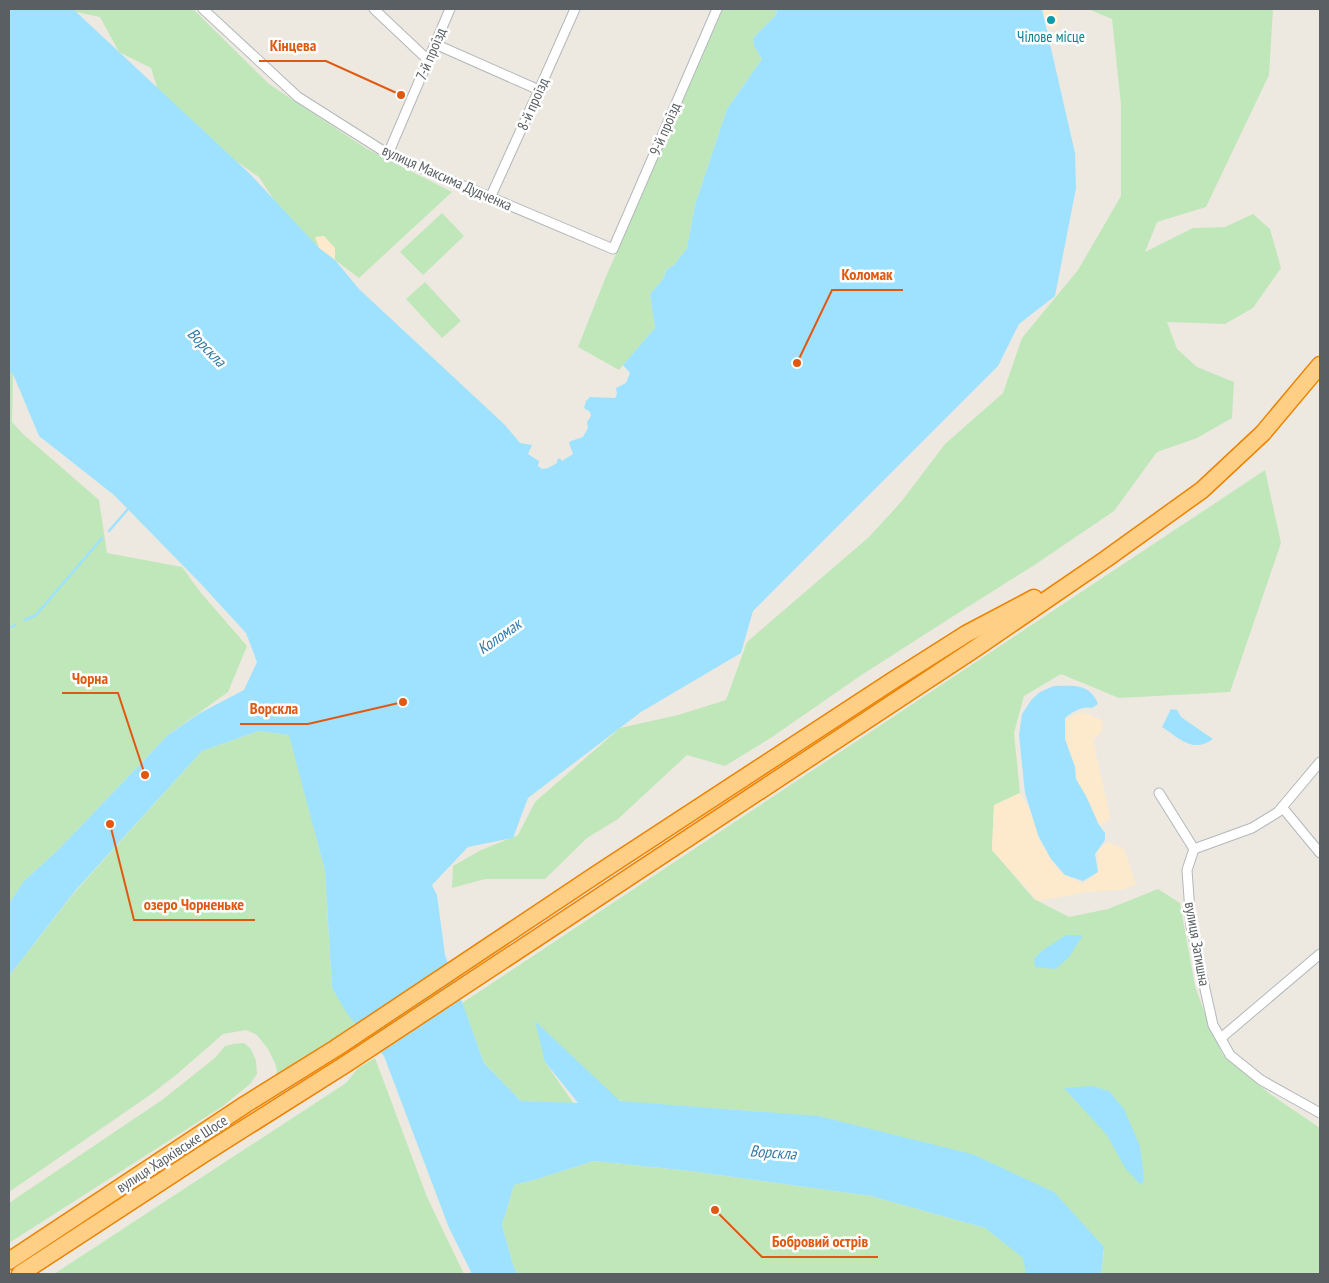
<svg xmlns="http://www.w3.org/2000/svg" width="1329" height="1283" font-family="'PT Sans Narrow',sans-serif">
  <rect width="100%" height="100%" fill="#ede9e0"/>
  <g fill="#c0e7ba">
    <path d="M 72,9 L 193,9 L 269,84 L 367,149 L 452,192 L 359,278 L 319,248 L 285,217 L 259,177 L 212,144 L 159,94 L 151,68 L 119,52 L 100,17 L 76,12 Z"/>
    <path d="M 723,9 L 777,9 L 776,15 L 753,38 L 754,46 L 762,59 L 727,109 L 695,205 L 687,248 L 674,265 L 666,270 L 664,278 L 650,294 L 655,328 L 619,370 L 578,347 L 605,279 Z"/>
    <path d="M 1088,9 L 1273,9 L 1269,75 L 1206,207 L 1157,222 L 1145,252 L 1193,228 L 1225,227 L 1253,214 L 1270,229 L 1281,268 L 1253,308 L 1225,324 L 1167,322 L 1177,349 L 1197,367 L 1234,382 L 1232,418 L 1197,438 L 1157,452 L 1114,511 L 1036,564 L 955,615 L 860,676 L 772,737 L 725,766 L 687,755 L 618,819 L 587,838 L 545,879 L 485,879 L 452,888 L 453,866 L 479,851 L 518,835 L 535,802 L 620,728 L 678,715 L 726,700 L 747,642 L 869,537 L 901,502 L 945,444 L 1003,393 L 1022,338 L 1078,270 L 1121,196 L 1121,105 L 1112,19 Z"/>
    <path d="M 442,213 L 464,236 L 423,275 L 400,252 Z"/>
    <path d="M 425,282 L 461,321 L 442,338 L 406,299 Z"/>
    <path d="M 9,371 L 13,374 L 12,422 L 23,434 L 99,500 L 107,553 L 182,567 L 201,593 L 247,646 L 228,692 L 168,735 L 60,848 L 23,882 L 9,904 Z"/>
    <path d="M 1265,470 L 1281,543 L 1230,692 L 1119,698 L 1061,674 L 1024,696 L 1014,733 L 1020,793 L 994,805 L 992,850 L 1034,899 L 1069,917 L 1108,909 L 1158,889 L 1180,903 L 1195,986 L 1209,1025 L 1223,1055 L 1270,1094 L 1320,1128 L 1320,1274 L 1101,1274 L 1104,1250 L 765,1112 L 625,1102 L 604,1094 L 545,1062 L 574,1104 L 521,1101 L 484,1063 L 462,1003 Z"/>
    <path d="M 259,731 L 290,735 L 325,871 L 332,988 L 357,1022 L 331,1042 L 275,1078 L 277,1071 L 275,1063 L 268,1049 L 257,1035 L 246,1030 L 223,1034 L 176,1075 L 150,1095 L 9,1192 L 9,976 L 74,893 L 202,751 Z"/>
    <path d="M 244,1043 L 251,1049 L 256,1061 L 257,1074 L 250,1084 L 223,1106 L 9,1243 L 9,1203 L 162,1100 L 216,1057 L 225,1046 L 233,1044 Z"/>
    <path d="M 375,1058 L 427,1197 L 464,1274 L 54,1274 L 346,1083 L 358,1068 Z"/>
    <path d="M 594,1161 L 690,1171 L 871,1196 L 985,1228 L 1024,1258 L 1026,1274 L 518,1274 L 514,1268 L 502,1225 L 514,1185 L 534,1180 Z"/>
  </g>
  <g fill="#fdeacc">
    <path d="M 1042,9 L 1057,9 L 1059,15 L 1058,26 L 1052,28 L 1046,27 Z"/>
    <path d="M 324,236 L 335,248 L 335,260 L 319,248 L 315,237 Z"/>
    <path d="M 1082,712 L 1102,720 L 1102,731 L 1093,740 L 1110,816 L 1109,820 L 1099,825 L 1086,796 L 1075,779 L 1075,767 L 1065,739 L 1066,719 Z"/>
    <path d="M 1020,793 L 1033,816 L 1040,843 L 1060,872 L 1083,884 L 1098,872 L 1098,850 L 1108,842 L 1124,849 L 1136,884 L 1123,890 L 1087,892 L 1038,901 L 992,850 L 994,805 Z"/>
  </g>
  <g fill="#9ee2ff">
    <path d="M 9,9 L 73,9 L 250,174 L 319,248 L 335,260 L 359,289 L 505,425 L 520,443 L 532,445 L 528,454 L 539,461 L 538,466 L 542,469 L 548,468 L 557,463 L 557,460 L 560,458 L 562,461 L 573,454 L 569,443 L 571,441 L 583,437 L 588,428 L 587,422 L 591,416 L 590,412 L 584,408 L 586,401 L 590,397 L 615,398 L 617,394 L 616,388 L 626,383 L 630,373 L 623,365 L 655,328 L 650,294 L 664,278 L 666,270 L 674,265 L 687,248 L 695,205 L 727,109 L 762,59 L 754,46 L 753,38 L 776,15 L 777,9 L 1042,9 L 1075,153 L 1076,188 L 1055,296 L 1019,324 L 998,366 L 753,611 L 741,653 L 641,712 L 528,798 L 513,838 L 468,847 L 432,885 L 437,895 L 445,955 L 484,1063 L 521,1101 L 578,1103 L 545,1062 L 535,1021 L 620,1101 L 818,1116 L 972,1154 L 1054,1192 L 1104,1247 L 1101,1274 L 1026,1274 L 1023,1258 L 985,1228 L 871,1196 L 690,1171 L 594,1161 L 534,1180 L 514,1185 L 502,1225 L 514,1268 L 518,1274 L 472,1274 L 449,1228 L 384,1056 L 348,1015 L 332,988 L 325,871 L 289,735 L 259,731 L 202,751 L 75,891 L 9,976 L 9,904 L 23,882 L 60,848 L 168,735 L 200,713 L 244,690 L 257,662 L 246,633 L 202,585 L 114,495 L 39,436 L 13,374 L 9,371 Z"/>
    <path d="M 1054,686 C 1073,686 1090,683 1098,704 L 1092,708 C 1081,706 1073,712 1065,718 L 1065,739 L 1075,767 L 1076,779 L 1086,796 L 1099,825 L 1105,833 L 1105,840 L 1095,854 L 1098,872 L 1083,881 L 1065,875 L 1051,859 L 1038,835 L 1025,793 L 1019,735 L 1022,714 L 1032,699 L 1040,692 Z"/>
    <path d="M 1171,709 L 1177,710 L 1181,717 L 1213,739 C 1193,754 1179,738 1162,727 Z"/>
    <path d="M 1066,935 L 1083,935 L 1069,957 L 1056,969 L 1035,967 L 1034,959 L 1043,950 Z"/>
    <path d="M 1092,1086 L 1109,1091 L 1124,1109 L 1140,1146 L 1144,1180 L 1141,1185 L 1125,1168 L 1107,1135 L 1064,1088 Z"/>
  </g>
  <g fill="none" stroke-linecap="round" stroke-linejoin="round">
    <g stroke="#9ee2ff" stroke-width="2.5">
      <path d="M 109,531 L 128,509"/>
      <path d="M 25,620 L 36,615 L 102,538"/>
      <path d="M 9,628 L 15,625"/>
    </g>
    <g stroke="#b3b8bc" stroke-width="11">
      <g id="street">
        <path d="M 203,9 L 298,97 L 388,154 L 613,249 L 717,9"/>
        <path d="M 374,9 L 428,60"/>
        <path d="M 435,44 L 539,90"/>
        <path d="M 388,154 L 450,9"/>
        <path d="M 490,198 L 539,90 L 575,9"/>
        <path d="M 1159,793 L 1194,849"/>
        <path d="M 1282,807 L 1320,853"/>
        <path d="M 1194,849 L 1187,870 L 1191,926 L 1213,1025 L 1230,1055 L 1261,1080 L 1320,1113"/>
        <path d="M 1194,849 L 1252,828 L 1278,812 L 1320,762"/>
        <path d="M 1221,1038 L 1320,954"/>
      </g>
    </g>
    <g stroke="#ed8200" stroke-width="19">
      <g id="highway">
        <path d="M 9,1261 L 246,1104 L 336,1048 L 597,874 L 892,681 L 966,634 L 1034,598"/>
        <path d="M 20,1274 L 202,1155 L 346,1064 L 976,648 L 1106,559 L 1202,490 L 1263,433 L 1320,365"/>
      </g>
    </g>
    <use href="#street" stroke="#fff" stroke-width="9"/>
    <use href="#highway" stroke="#ffcf85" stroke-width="16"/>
  </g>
  <circle fill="#0f9aa8" stroke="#fff" stroke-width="2" cx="1051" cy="20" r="5"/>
  <g text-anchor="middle" stroke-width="5" stroke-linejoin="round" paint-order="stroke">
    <g font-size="15" fill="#0d838f" stroke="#fff">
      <text x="1051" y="42">Чілове місце</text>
    </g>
    <g font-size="15" fill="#595f63" stroke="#fff">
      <text transform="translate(431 54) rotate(-67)" y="5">7-й проїзд</text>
      <text transform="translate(533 104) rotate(-66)" y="5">8-й проїзд</text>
      <text transform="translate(665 129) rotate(-67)" y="5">9-й проїзд</text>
      <text transform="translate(447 178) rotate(24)" y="5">вулиця Максима Дудченка</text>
      <text transform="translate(1197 944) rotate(80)" y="5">вулиця Затишна</text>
      <text transform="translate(172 1154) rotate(-33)" y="5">вулиця Харківське Шосе</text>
    </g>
    <g font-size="16" font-style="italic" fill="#317aa6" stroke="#fff">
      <text transform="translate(207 347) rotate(46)" y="6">Ворскла</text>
      <text transform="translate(499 636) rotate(-35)" y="6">Коломак</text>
      <text transform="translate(773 1152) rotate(4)" y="6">Ворскла</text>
    </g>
  </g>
  <path fill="none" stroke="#e15910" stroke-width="2" d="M401 95L326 61H259M797 363L832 290H903M145 775L118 693H62M403 702L308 724H240M110 824L134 920H255M715 1210L762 1257H878"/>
  <g fill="#e15910" stroke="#fff" stroke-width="2">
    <circle cx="401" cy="95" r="5"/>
    <circle cx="797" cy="363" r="5"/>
    <circle cx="145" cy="775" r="5"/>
    <circle cx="403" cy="702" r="5"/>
    <circle cx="110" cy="824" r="5"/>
    <circle cx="715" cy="1210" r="5"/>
  </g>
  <g font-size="16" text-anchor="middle" font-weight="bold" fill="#e15910" stroke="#fff" stroke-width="5" stroke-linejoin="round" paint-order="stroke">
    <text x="293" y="51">Кінцева</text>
    <text x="867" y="280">Коломак</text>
    <text x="90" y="684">Чорна</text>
    <text x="274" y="714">Ворскла</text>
    <text x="194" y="910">озеро Чорненьке</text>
    <text x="820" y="1247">Бобровий острів</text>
  </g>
  <rect width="1329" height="1283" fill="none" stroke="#595f63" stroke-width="20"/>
</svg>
